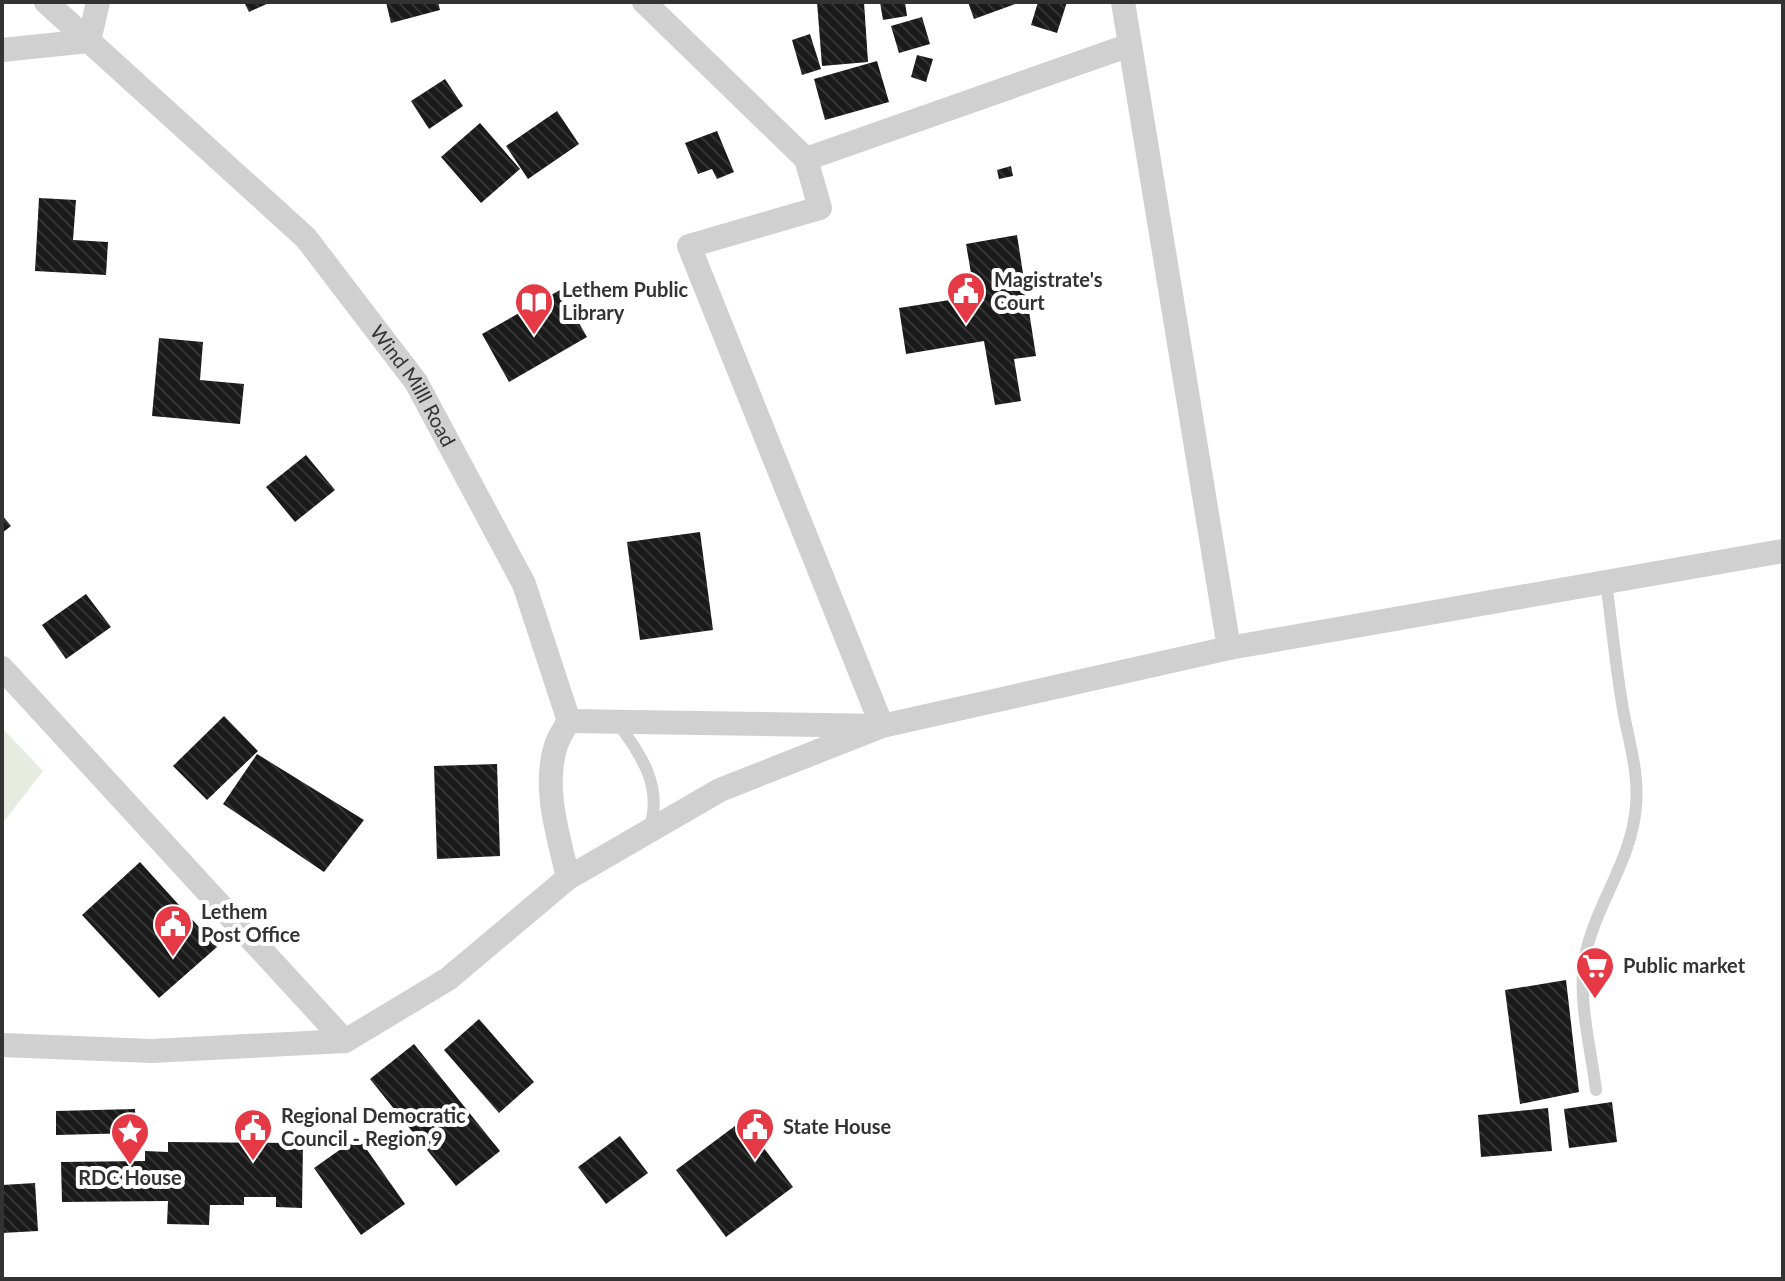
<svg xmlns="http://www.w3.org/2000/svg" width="1785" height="1281" font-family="Lato,sans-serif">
  <defs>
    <pattern id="building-back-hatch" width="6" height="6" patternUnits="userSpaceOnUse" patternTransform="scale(2)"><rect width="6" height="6" fill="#1a1a1a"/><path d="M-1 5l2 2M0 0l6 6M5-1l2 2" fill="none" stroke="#333"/></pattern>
  </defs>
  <rect width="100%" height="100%" fill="#fff"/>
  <path fill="#e6ecdf" d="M 2,728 L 43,771 L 2,824 Z"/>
  <g fill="url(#building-back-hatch)">
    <path d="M 244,2 L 271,2 L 249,12 Z"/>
    <path d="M 386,2 L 438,2 L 440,10 L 391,23 Z"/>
    <path d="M 817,2 L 864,2 L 868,62 L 822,66 Z"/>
    <path d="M 880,2 L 905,2 L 907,16 L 883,20 Z"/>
    <path d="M 968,2 L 1021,2 L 974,19 Z"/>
    <path d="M 1038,2 L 1067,2 L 1057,33 L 1031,25 Z"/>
    <path d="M 922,17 L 930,44 L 899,53 L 891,26 Z"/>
    <path d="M 810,34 L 821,69 L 802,75 L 792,40 Z"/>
    <path d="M 917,55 L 933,59 L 926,82 L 911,77 Z"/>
    <path d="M 877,61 L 889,102 L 825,120 L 814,79 Z"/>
    <path d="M 445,79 L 463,106 L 429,129 L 411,101 Z"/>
    <path d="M 557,111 L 579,144 L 528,179 L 506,146 Z"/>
    <path d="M 480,123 L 520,169 L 481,203 L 441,157 Z"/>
    <path d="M 717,131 L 734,172 L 717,179 L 712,169 L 698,174 L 685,143 Z"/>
    <path d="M 1011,166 L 1013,176 L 999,179 L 997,170 Z"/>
    <path d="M 39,198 L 76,200 L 73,240 L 108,242 L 106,275 L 35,271 Z"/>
    <path d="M 1017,235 L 1036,356 L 1014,359 L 1021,401 L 995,405 L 984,341 L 906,354 L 899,308 L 975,296 L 966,244 Z"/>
    <path d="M 560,290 L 587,337 L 509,382 L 482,334 Z"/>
    <path d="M 159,338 L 203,342 L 200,380 L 244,384 L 240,424 L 152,416 Z"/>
    <path d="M 306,455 L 335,490 L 295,522 L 266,487 Z"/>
    <path d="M 2,515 L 11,526 L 2,533 Z"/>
    <path d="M 700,532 L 713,630 L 640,640 L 627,542 Z"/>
    <path d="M 86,594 L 111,627 L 66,659 L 42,625 Z"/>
    <path d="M 224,716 L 258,751 L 207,800 L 173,766 Z"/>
    <path d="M 257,754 L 364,820 L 324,872 L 223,804 Z"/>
    <path d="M 497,764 L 500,856 L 437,859 L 434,766 Z"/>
    <path d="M 140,862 L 217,947 L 159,998 L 82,915 Z"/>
    <path d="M 1566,980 L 1579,1092 L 1520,1104 L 1505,990 Z"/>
    <path d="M 479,1019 L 534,1082 L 499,1113 L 444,1050 Z"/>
    <path d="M 414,1044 L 500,1151 L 456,1186 L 370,1079 Z"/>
    <path d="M 1612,1102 L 1617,1142 L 1569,1148 L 1564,1109 Z"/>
    <path d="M 1548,1108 L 1552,1151 L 1481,1157 L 1478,1115 Z"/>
    <path d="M 135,1109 L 136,1133 L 56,1135 L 56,1111 Z"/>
    <path d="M 743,1120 L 793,1187 L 726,1237 L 676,1170 Z"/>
    <path d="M 620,1136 L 648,1173 L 606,1204 L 578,1167 Z"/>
    <path d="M 358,1137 L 405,1204 L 361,1235 L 314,1168 Z"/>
    <path d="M 168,1142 L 303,1143 L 302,1208 L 276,1207 L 276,1197 L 244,1197 L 244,1205 L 210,1205 L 209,1225 L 167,1224 L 168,1201 L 62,1202 L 61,1162 L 145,1161 L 145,1151 L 168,1152 Z"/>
    <path d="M 35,1183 L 38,1231 L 2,1233 L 2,1185 Z"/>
  </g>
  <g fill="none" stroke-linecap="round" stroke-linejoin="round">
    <g stroke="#d0d0d0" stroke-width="12">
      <path d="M 617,722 C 641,754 664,788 649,829"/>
      <path d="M 1596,1090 C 1591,1048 1577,998 1585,956 C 1596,904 1632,860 1636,806 C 1639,775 1630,745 1624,715 C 1616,671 1612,626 1606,582"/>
    </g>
    <g stroke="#d0d0d0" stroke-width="24">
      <path id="s1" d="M 46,2 L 306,238 L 416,382 L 524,584 L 569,721 C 564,729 557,739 555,749 C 543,791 559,837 568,878"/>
      <path d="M 644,2 L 806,159 L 1130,45"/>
      <path d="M 1123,2 L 1229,648 L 1783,551"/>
      <path d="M 2,50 L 89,41 L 98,2"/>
      <path d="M 2,668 L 345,1041"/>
      <path d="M 569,721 L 882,726 L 689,246 L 820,208 L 806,159"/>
      <path d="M 2,1045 L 152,1051 L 345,1041 L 448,979 L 568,878 L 720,790 L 882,726 L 1229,648"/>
    </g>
  </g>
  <defs>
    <g id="civic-pin" transform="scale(2)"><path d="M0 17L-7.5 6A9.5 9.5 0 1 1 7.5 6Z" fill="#e63946" stroke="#fff"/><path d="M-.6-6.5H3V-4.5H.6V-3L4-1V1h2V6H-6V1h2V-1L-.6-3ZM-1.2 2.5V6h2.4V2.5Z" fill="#fff"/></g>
    <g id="library-pin" transform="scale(2)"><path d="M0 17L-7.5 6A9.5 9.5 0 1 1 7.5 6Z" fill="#e63946" stroke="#fff"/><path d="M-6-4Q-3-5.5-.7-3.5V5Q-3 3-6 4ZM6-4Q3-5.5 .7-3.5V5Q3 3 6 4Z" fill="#fff"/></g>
    <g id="supermarket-pin" transform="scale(2)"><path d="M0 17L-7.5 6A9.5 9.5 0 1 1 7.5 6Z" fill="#e63946" stroke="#fff"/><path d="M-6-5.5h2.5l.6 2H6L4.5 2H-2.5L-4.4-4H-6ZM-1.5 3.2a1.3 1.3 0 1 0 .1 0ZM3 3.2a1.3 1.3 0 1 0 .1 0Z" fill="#fff"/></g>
    <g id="sight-pin" transform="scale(2)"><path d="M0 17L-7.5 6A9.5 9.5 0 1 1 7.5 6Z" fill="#e63946" stroke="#fff"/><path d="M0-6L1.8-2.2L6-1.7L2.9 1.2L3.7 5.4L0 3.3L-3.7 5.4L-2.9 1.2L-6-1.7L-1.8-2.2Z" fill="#fff"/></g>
  </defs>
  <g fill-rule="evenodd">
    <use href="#civic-pin" x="966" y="291"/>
    <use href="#library-pin" x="534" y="302"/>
    <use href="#civic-pin" x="173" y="924"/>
    <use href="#supermarket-pin" x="1595" y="966"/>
    <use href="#civic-pin" x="755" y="1127"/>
    <use href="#civic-pin" x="253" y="1128"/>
    <use href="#sight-pin" x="130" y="1132"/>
  </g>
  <g text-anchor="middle" stroke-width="8" stroke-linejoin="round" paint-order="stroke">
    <g font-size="20" font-weight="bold" fill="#333" stroke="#fff" text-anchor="start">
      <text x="994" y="287">Magistrate's<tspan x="994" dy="23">Court</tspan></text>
      <text x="562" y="297">Lethem Public<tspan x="562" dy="23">Library</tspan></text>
      <text x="201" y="919">Lethem<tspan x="201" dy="23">Post Office</tspan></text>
      <text x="1623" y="973">Public market</text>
      <text x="281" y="1123">Regional Democratic<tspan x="281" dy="23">Council - Region 9</tspan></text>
      <text x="783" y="1134">State House</text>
      <text x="130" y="1185" text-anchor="middle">RDC House</text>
    </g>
    <g font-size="20" fill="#333" stroke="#fff">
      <text dy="7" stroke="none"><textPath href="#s1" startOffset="534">Wind Milll Road</textPath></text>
    </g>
  </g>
  <rect width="1785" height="1281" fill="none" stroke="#333333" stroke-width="8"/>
</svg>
